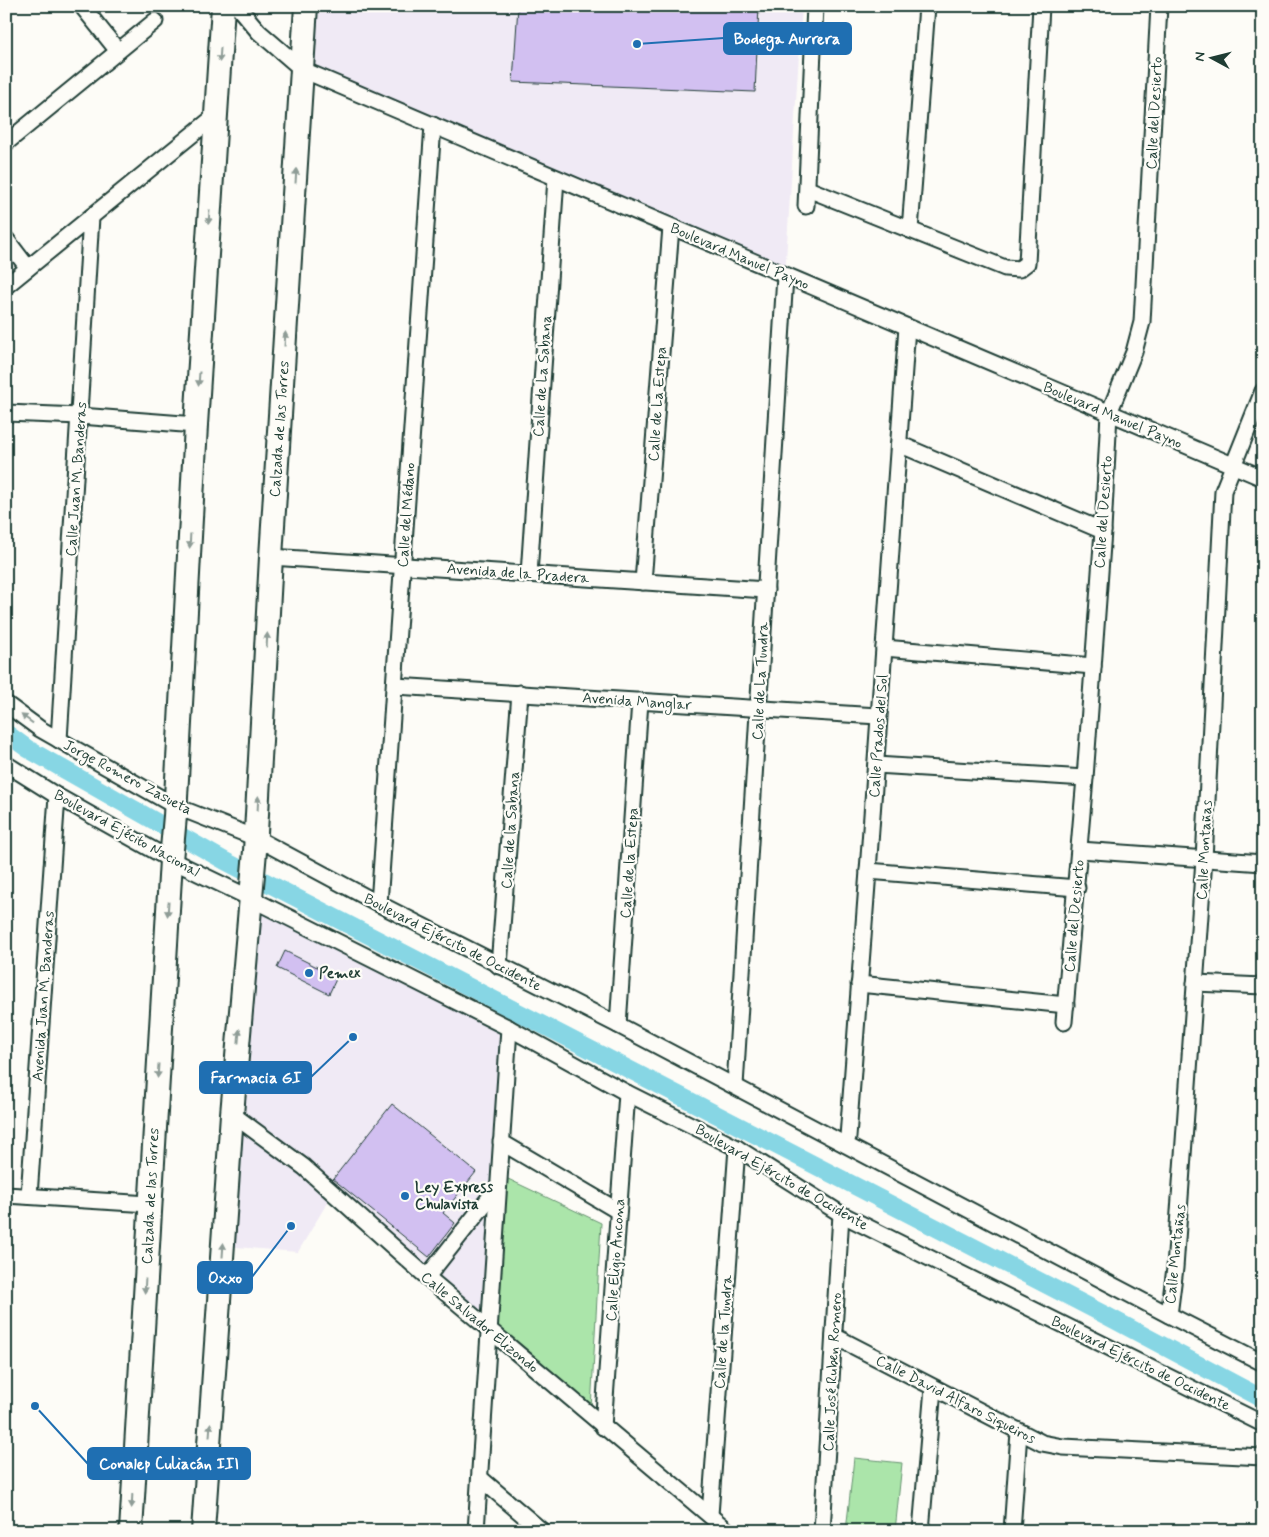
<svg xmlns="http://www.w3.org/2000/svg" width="1269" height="1537" font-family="Mynerve,sans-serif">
  <rect width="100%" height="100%" fill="#fdfcf7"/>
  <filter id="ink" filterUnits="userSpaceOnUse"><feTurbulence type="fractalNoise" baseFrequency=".02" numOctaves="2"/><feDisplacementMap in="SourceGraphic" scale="10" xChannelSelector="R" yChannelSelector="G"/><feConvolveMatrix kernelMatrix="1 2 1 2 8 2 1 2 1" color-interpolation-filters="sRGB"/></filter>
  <g filter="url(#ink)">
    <g fill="#f0eaf5">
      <path d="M 307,6 L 802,6 L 785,276 L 303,70 Z"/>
      <path d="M 250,898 L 509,1028 L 489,1329 L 333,1193 L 298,1252 L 223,1246 Z"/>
    </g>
    <g fill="#abe5aa" stroke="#65916f">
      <path d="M 506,1178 L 601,1223 L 591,1409 L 497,1331 Z"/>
      <path d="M 854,1458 L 902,1463 L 895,1531 L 846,1531 Z"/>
    </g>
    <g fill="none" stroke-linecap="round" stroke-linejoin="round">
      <path stroke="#87d6e4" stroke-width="18" d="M 6,733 L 28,749 L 225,861 L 1107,1316 L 1263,1399"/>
    </g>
    <g fill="#d2c0f1" stroke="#1f3d34">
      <path d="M 518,6 L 759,6 L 755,92 L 513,82 Z"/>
      <path d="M 285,951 L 337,977 L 329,994 L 277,968 Z"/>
      <path d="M 392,1104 L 476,1172 L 443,1213 L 455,1223 L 429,1257 L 333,1179 Z"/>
    </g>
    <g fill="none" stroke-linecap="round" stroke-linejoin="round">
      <g stroke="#1f3d34" stroke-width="19">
        <g id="street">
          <path d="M 82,6 L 118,51"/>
          <path d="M 237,6 L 259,32 L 303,70 L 1263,478"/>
          <path d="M 6,143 L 155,21"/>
          <path d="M 808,189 L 1005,268 L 1019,269 L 1027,263 L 1041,6"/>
          <path d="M 806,206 L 815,6"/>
          <path d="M 910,230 L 927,6"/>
          <path d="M 6,239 L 28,268"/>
          <path d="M 6,286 L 215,116"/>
          <path d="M 6,413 L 80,416 L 196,425"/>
          <path d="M 899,444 L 1103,531"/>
          <path d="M 271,557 L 766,590"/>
          <path d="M 529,574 L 556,178"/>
          <path d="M 643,582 L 671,227"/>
          <path d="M 884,648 L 1093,666"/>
          <path d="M 395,686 L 878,716"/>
          <path d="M 6,704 L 40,729 L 175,806 L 256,838 L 379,904 L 618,1025 L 1169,1315 L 1263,1363"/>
          <path d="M 59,740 L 91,217"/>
          <path d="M 6,764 L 57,796 L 171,860 L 250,898 L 509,1028 L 627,1093 L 737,1148 L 841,1214 L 1263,1424"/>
          <path d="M 876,765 L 1085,778"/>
          <path d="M 1080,850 L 1263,863"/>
          <path d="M 868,871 L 1077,888"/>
          <path d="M 379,904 L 433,125"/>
          <path d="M 499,966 L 520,693"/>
          <path d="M 1195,983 L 1263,986"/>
          <path d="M 859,984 L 1066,1005"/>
          <path d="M 1064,1022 L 1085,778 L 1103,531 L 1109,413 L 1134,352 L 1142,322 L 1159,6"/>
          <path d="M 618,1025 L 640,701"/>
          <path d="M 735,1086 L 785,276"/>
          <path d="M 232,1114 L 304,1167 L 427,1277 L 728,1531"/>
          <path d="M 501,1142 L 618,1211"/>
          <path d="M 845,1144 L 848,1137 L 868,871 L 907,327"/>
          <path d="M 6,1195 L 149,1204"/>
          <path d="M 29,1196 L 57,796"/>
          <path d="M 427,1277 L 498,1187"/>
          <path d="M 1169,1315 L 1175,1268 L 1204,859 L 1223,491 L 1263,391"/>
          <path d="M 834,1336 L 1042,1443 L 1063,1447 L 1263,1457"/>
          <path d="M 603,1427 L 627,1093"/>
          <path d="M 480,1478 L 542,1531"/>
          <path d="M 710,1515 L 737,1148"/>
          <path d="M 476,1531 L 509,1028"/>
          <path d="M 822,1531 L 841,1214"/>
          <path d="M 921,1531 L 933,1388"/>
          <path d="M 1012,1531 L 1019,1432"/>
        </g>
      </g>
      <g stroke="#1f3d34" stroke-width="26">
        <g id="primary">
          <path d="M 131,1531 L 171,860 L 175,816 L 196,425 L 223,6"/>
          <path d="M 203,1531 L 232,1114 L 255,851 L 271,557 L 306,6"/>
        </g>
      </g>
      <use href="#street" stroke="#fdfcf7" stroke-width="15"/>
      <use href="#primary" stroke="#fdfcf7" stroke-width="22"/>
    </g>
    <defs><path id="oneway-solid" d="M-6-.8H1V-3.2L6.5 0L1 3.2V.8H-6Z" transform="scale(1.25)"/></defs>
    <g fill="#8e9c96">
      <use href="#oneway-solid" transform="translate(220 55) rotate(94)"/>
      <use href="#oneway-solid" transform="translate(296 176) rotate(-86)"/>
      <use href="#oneway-solid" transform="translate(209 217) rotate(94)"/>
      <use href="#oneway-solid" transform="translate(285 339) rotate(-86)"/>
      <use href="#oneway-solid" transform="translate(199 379) rotate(94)"/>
      <use href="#oneway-solid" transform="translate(190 541) rotate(93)"/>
      <use href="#oneway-solid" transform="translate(267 640) rotate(-87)"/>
      <use href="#oneway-solid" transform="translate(27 719) rotate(-144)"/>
      <use href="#oneway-solid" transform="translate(258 803) rotate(-87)"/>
      <use href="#oneway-solid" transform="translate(168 909) rotate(94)"/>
      <use href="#oneway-solid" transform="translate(239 1036) rotate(-85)"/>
      <use href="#oneway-solid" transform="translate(158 1071) rotate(94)"/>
      <use href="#oneway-solid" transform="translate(223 1250) rotate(-86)"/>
      <use href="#oneway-solid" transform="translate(145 1286) rotate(93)"/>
      <use href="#oneway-solid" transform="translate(210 1430) rotate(-86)"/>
      <use href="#oneway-solid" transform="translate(132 1501) rotate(93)"/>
    </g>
  </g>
  <g fill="#1f6fb2" stroke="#fdfcf7" stroke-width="2">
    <circle cx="309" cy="973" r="5"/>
    <circle cx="405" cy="1196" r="5"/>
  </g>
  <g text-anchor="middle" stroke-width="4.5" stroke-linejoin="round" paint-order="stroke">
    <g font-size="15" fill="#1f3d34" stroke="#fdfcf7">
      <text transform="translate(1154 113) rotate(-87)" y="5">Calle del Desierto</text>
      <text transform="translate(740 256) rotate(23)" y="5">Boulevard Manuel Payno</text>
      <text transform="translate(542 376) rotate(-86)" y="5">Calle de La Sabana</text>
      <text transform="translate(657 404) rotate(-86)" y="5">Calle de La Estepa</text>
      <text transform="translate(1113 415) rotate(23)" y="5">Boulevard Manuel Payno</text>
      <text transform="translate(279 429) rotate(-86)" y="5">Calzada de las Torres</text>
      <text transform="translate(76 479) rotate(-86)" y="5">Calle Juan M. Banderas</text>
      <text transform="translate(1103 512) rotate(-86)" y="5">Calle del Desierto</text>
      <text transform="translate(406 515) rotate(-86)" y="5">Calle del Médano</text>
      <text transform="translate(518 573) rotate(4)" y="5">Avenida de la Pradera</text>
      <text transform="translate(760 681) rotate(-87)" y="5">Calle de La Tundra</text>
      <text transform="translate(637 701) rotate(4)" y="5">Avenida Manglar</text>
      <text transform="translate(878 736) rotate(-86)" y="5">Calle Prados del Sol</text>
      <text transform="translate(128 777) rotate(28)" y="5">Jorge Romero Zasueta</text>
      <text transform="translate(510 830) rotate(-86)" y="5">Calle de la Sabana</text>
      <text transform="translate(127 833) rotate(29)" y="5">Boulevard Ejécito Nacional</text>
      <text transform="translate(1204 850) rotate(-87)" y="5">Calle Montañas</text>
      <text transform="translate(629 863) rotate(-86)" y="5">Calle de la Estepa</text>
      <text transform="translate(1074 916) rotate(-85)" y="5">Calle del Desierto</text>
      <text transform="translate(453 942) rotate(27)" y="5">Boulevard Ejército de Occidente</text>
      <text transform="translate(43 996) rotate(-86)" y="5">Avenida Juan M. Banderas</text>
      <text transform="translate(782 1177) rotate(30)" y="5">Boulevard Ejército de Occidente</text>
      <text transform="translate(150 1196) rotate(-87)" y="5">Calzada de las Torres</text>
      <text transform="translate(1175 1254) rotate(-84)" y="5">Calle Montañas</text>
      <text transform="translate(615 1260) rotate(-86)" y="5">Calle Eligio Ancona</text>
      <text transform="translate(480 1322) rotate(40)" y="5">Calle Salvador Elizondo</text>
      <text transform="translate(723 1332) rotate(-86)" y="5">Calle de la Tundra</text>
      <text transform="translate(1141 1363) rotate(26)" y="5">Boulevard Ejército de Occidente</text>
      <text transform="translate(832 1372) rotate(-87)" y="5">Calle José Ruben Romero</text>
      <text transform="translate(956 1399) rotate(27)" y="5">Calle David Alfaro Siqueiros</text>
    </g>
    <g font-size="15" font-weight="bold" fill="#1f3d34" stroke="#fdfcf7" text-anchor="start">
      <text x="319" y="978">Pemex</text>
      <text x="415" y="1192">Ley Express<tspan x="415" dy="17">Chulavista</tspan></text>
    </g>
  </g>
  <path fill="none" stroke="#1f6fb2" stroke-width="2" d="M637 44L724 38M353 1037L311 1077M291 1226L252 1277M35 1406L88 1464"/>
  <g fill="#1f6fb2" stroke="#fdfcf7" stroke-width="2">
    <circle cx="637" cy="44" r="5"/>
    <circle cx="353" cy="1037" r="5"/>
    <circle cx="291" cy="1226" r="5"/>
    <circle cx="35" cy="1406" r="5"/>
  </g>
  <g fill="#1f6fb2" stroke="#1f6fb2" stroke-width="2">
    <rect x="724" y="23" width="127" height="31" rx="5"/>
    <rect x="200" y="1062" width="111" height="31" rx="5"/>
    <rect x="198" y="1262" width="54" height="31" rx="5"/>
    <rect x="88" y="1448" width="162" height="31" rx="5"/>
  </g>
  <g font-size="16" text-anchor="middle" font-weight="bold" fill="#fff">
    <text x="787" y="44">Bodega Aurrera</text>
    <text x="256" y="1083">Farmacia GI</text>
    <text x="225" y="1283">Oxxo</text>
    <text x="169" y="1469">Conalep Culiacán III</text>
  </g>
  <rect width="1269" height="1537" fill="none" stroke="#fdfcf7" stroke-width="25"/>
  <rect x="12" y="12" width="1244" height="1512" fill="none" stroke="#1f3d34" stroke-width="2" filter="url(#ink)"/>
  <g transform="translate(1212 58) rotate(277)" stroke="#fdfcf7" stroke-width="4" paint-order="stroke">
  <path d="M0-4L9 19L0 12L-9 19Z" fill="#1f3d34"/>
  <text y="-8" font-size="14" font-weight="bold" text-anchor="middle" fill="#1f3d34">N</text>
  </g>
</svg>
